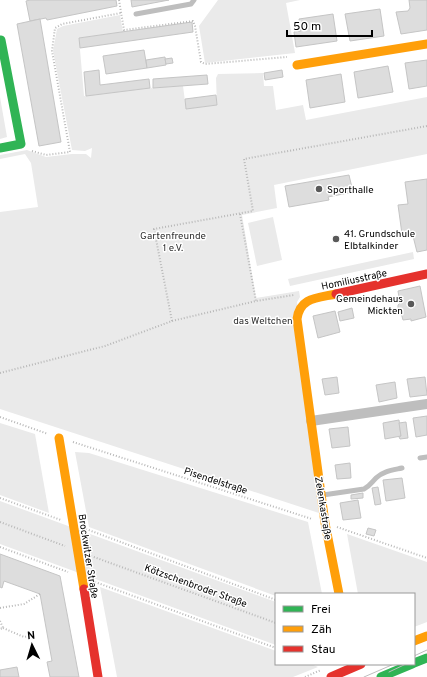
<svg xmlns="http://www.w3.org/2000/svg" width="427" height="677" font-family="Overpass,sans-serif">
  <rect width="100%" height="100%" fill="#fff"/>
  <g fill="#eaeaea">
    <path d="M 218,0 L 300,0 L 286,3 L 295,53 L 205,63 L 199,26 Z"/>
    <path d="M 120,15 L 123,32 L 79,38 L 84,96 L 150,88 L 183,86 L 186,109 L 217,105 L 216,78 L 218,74 L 263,73 L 264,86 L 273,86 L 276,110 L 303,105 L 306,120 L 427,97 L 427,154 L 274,185 L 277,208 L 242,215 L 256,298 L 299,291 L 300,297 L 297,302 L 319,513 L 0,409 L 0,212 L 38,207 L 31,163 L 25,154 L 0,159 L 0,155 L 27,150 L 46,157 L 72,154 L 86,154 L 91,158 L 92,148 L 85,151 L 72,150 L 53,51 L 57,29 L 63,26 Z"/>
    <path d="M 0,97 L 7,137 L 0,139 Z"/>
    <path d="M 273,217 L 282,260 L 257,266 L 248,223 Z"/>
    <path d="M 413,252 L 414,259 L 290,286 L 288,279 Z"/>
    <path d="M 0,423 L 35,434 L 49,513 L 0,495 Z"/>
    <path d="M 75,452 L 89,453 L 308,522 L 322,594 L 276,594 L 276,596 L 89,527 Z"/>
    <path d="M 0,501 L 276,602 L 276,645 L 0,544 Z"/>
    <path d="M 347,534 L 427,562 L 427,622 L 414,627 L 414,594 L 358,594 Z"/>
    <path d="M 100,587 L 276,651 L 276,664 L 311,664 L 318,667 L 293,677 L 117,677 Z"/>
  </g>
  <g fill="#ddd" stroke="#c5c5c5">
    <path d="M 30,0 L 116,0 L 117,6 L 47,20 L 46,18 L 30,21 L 26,1 Z"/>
    <path d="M 131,0 L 169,0 L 132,7 Z"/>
    <path d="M 409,0 L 427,0 L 427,30 L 401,34 L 396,12 L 408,11 L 410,8 Z"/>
    <path d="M 380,9 L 384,36 L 350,41 L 345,14 Z"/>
    <path d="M 333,14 L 337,41 L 296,47 L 294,32 L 301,31 L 299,19 Z"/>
    <path d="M 40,19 L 61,142 L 39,146 L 17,24 Z"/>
    <path d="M 192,22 L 193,32 L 80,48 L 79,38 Z"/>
    <path d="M 144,50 L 147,68 L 106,74 L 103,56 Z"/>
    <path d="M 165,57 L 166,65 L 147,68 L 146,60 Z"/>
    <path d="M 172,58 L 173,63 L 166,64 L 165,59 Z"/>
    <path d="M 427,60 L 427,86 L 409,89 L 405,63 Z"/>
    <path d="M 388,66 L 393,92 L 358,98 L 354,72 Z"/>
    <path d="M 99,70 L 100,85 L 149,79 L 150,88 L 86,96 L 84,72 Z"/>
    <path d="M 282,70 L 283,77 L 265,80 L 264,73 Z"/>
    <path d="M 341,74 L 345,102 L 310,108 L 306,80 Z"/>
    <path d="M 207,75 L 208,84 L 153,88 L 153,79 Z"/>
    <path d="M 216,95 L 217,105 L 186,109 L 185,99 Z"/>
    <path d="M 349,175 L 353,192 L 328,197 L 329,200 L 289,207 L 285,186 Z"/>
    <path d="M 427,179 L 427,250 L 417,252 L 412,232 L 402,234 L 398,205 L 408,204 L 405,182 Z"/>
    <path d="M 420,286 L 426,317 L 411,321 L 411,319 L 403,320 L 400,309 L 398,308 L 398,305 L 400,303 L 398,291 Z"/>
    <path d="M 352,308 L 354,318 L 340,321 L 338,312 Z"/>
    <path d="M 335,311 L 340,332 L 318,338 L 313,316 Z"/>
    <path d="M 337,377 L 339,393 L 325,395 L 322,379 Z"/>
    <path d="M 425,377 L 427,395 L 410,397 L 407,379 Z"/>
    <path d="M 395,382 L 397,398 L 379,402 L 376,385 Z"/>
    <path d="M 427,416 L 427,435 L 416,437 L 413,418 Z"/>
    <path d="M 399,420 L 401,436 L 385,439 L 383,423 Z"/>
    <path d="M 406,422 L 408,438 L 400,439 L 399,437 L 401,436 L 399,423 Z"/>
    <path d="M 348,427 L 350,446 L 332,448 L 329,429 Z"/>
    <path d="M 350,463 L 351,478 L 337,479 L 335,465 Z"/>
    <path d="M 402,478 L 405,498 L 386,501 L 383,480 Z"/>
    <path d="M 378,487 L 381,504 L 375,505 L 372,488 Z"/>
    <path d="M 363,493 L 363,498 L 351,499 L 351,495 Z"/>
    <path d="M 358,500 L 361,518 L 343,520 L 340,503 Z"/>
    <path d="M 368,528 L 376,530 L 374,536 L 366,534 Z"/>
    <path d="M 0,554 L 60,576 L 79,677 L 50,677 L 47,662 L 52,661 L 40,594 L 4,581 L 2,588 L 0,587 Z"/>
    <path d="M 17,667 L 19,677 L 0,677 L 0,670 Z"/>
  </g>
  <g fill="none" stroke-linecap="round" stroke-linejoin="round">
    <g stroke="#b8b8b8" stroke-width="2" stroke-dasharray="1 2" stroke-linecap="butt">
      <path d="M 119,0 L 124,30 L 193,21 L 195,26 L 201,62 L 205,64 L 287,57"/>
      <path d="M 32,151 L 46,155 L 70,152 L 52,51 L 55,28 L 62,24 L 121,13"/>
      <path d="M 240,214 L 256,301"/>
      <path d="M 172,321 L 154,229 L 253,211 L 244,159 L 427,126"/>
      <path d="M 0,373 L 105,346 L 172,321 L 256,301 L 294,295"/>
      <path d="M 0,417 L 48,434"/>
      <path d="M 73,442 L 312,519"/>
      <path d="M 0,498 L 61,520"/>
      <path d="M 0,522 L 65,546"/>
      <path d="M 337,527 L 427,558"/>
      <path d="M 86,529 L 276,600"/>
      <path d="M 0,547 L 68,572"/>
      <path d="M 91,556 L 276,623"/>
      <path d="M 95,582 L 276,648"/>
      <path d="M 0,608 L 24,604 L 40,594"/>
      <path d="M 0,621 L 3,628 L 0,629"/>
      <path d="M 3,628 L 24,637 L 30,636"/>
      <path d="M 305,677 L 321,670"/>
    </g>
    <g stroke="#bebebe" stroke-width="5">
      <path d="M 136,14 L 191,4 L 194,0"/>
      <path d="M 420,458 L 427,457"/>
      <path d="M 323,495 L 364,489 C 370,486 371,483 376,478 C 383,471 393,470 402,468"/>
    </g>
    <path stroke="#bebebe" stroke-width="10" d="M 311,421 L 427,404"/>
    <g stroke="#30b455" stroke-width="9">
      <path d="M 0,148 L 21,144 L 1,40"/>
      <path d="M 414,663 L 427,658"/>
      <path d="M 381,677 L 412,664"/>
    </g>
    <g stroke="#ff9f0a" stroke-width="9">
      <path d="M 297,65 L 427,44"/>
      <path d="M 336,294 C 318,298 300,297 297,319 L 325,523 L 339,594"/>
      <path d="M 59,438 L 84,589"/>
      <path d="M 414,641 L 427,636"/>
    </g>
    <g stroke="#e5322d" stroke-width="9">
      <path d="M 336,294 L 427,274"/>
      <path d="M 84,589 L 98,677"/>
      <path d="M 331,677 L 361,664"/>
    </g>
    <g stroke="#bdbdbd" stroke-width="1">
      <path d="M 414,656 L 427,650"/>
      <path d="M 389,672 L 406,664"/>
      <path d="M 364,677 L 394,664"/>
    </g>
  </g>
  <g fill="#595959" stroke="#fff" stroke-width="1.5">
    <circle cx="319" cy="189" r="4"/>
    <circle cx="336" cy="239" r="4"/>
    <circle cx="411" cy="304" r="4"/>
  </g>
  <g text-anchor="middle" stroke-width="3" stroke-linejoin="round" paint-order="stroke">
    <g font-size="10" fill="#000" stroke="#fff" text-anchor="start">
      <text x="327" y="193">Sporthalle</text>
      <text x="344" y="237">41. Grundschule<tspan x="344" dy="12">Elbtalkinder</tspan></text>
      <text x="403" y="302" text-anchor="end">Gemeindehaus<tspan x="403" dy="12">Mickten</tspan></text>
    </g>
    <g font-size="10" fill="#303030" stroke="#fff">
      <text x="173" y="239">Gartenfreunde<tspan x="173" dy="12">1 e.V.</tspan></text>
      <text x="263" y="324">das Weltchen</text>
    </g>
    <g font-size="10" fill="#000" stroke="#fff">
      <text transform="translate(354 279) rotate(-12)" y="4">Homiliusstraße</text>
      <text transform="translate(216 480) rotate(18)" y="4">Pisendelstraße</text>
      <text transform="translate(324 508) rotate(81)" y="4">Zelenkastraße</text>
      <text transform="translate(89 556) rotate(81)" y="4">Brockwitzer Straße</text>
      <text transform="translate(196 585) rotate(20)" y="4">Kötzschenbroder Straße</text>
    </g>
  </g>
  <rect x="275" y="593" width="140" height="72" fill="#ffffff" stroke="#999999"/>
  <rect x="283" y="606" width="20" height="6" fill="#30b455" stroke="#999999"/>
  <text x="311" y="613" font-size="12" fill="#000000">Frei</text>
  <rect x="283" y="626" width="20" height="6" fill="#ff9f0a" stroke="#999999"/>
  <text x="311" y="633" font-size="12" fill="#000000">Zäh</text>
  <rect x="283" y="646" width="20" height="6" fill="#e5322d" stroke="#999999"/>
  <text x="311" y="653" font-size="12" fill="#000000">Stau</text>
  <g transform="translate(32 645) rotate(355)" stroke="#ffffff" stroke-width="3" paint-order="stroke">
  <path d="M0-3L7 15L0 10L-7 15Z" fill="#000000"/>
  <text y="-6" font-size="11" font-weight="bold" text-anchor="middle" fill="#000000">N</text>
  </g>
  <path d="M287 30v6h85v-6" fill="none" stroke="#000000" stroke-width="2"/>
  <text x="293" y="30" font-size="12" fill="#000000" stroke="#ffffff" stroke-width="3" paint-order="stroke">50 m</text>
</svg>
